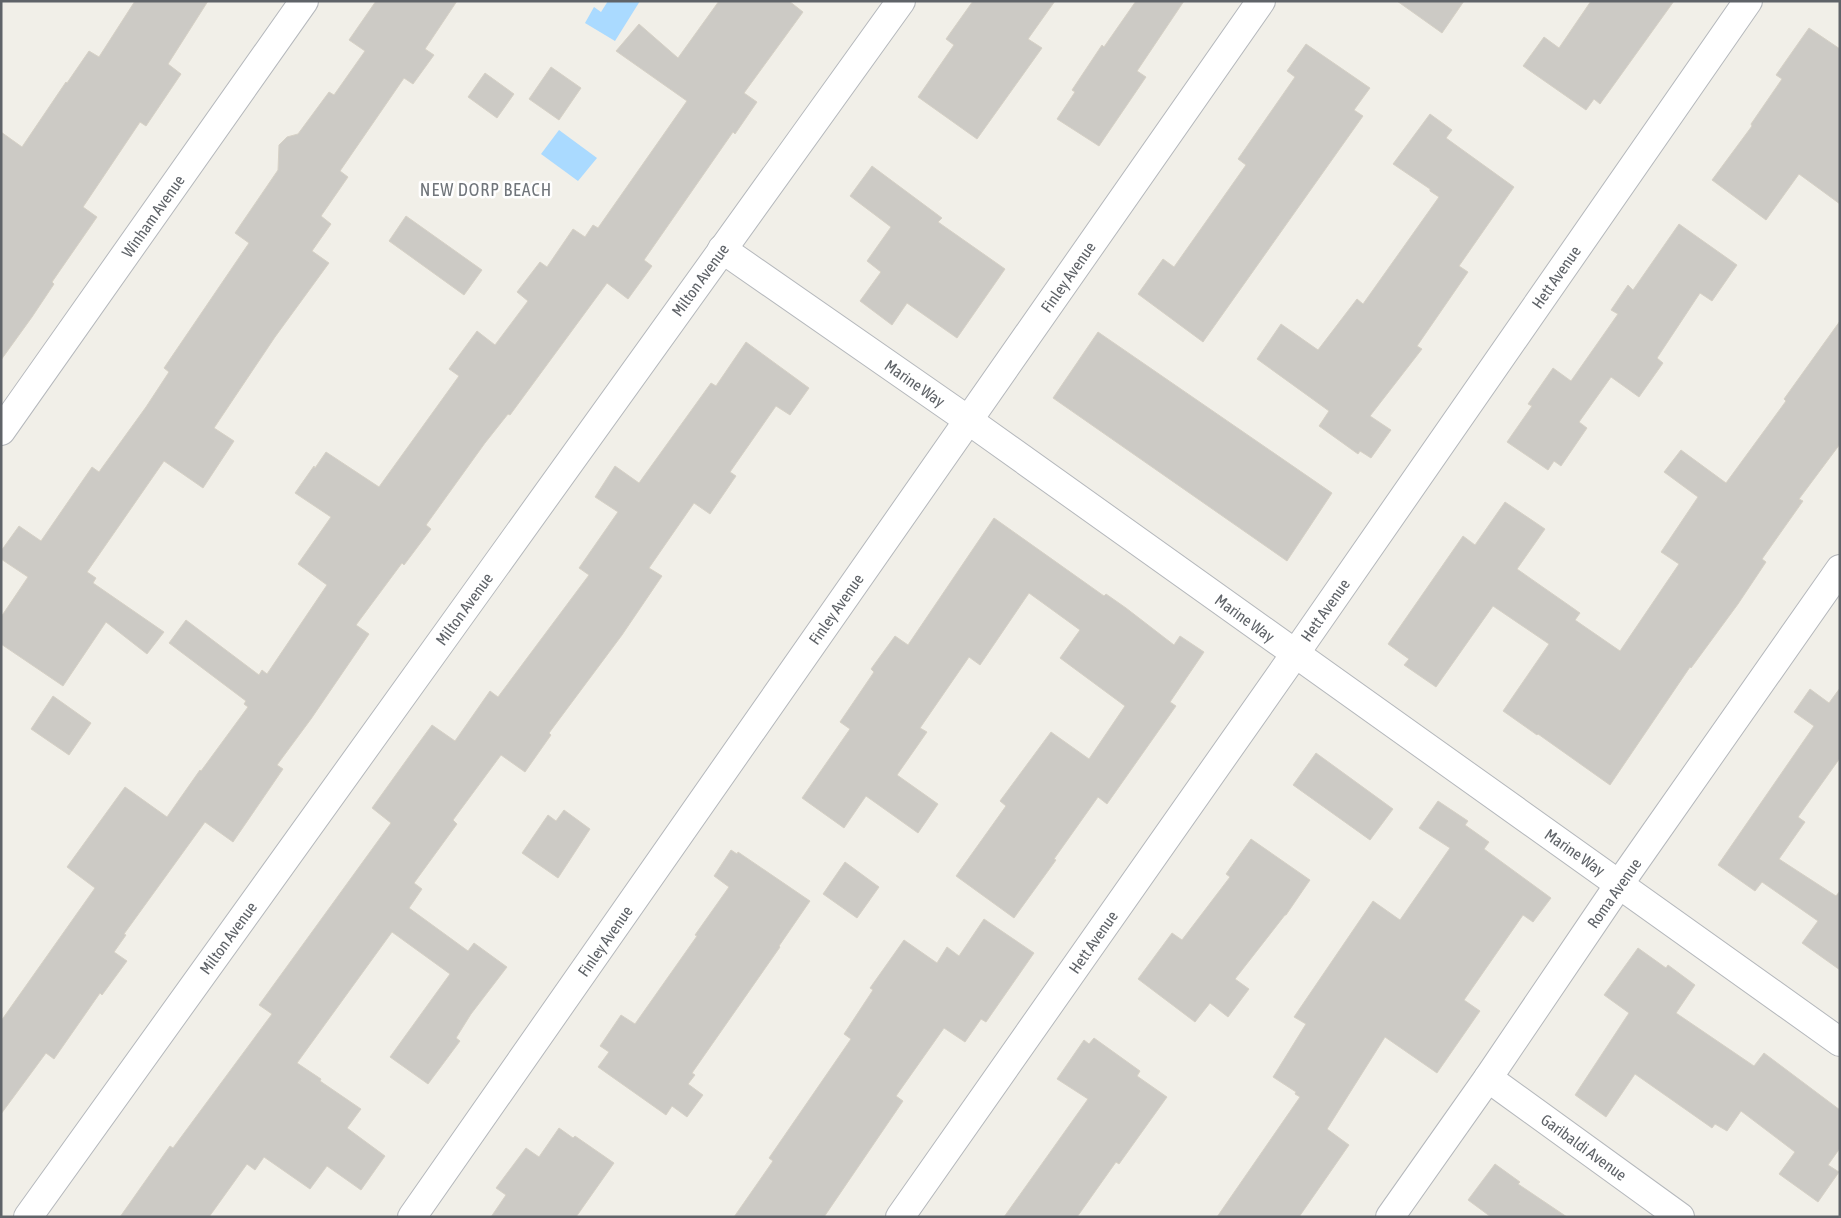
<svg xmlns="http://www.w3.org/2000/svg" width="1841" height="1218" font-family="'Asap Condensed',sans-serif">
  <rect width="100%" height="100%" fill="#f1efe8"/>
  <g fill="#aadaff">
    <path d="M 608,1 L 640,1 L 615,41 L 585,23 L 594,7 L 601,12 Z"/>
    <path d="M 559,130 L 597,158 L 578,181 L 541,154 Z"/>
  </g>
  <g fill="#cccac5" stroke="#d6d1c6">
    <path d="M 135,1 L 208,1 L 168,64 L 181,74 L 146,126 L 140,122 L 83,207 L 97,217 L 52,282 L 54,284 L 32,317 L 1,360 L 1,132 L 22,147 L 66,82 L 67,83 L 89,51 L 99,57 Z"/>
    <path d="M 376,1 L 457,1 L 425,49 L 434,55 L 413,84 L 404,78 L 340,171 L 348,177 L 321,216 L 331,224 L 312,251 L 329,263 L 275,337 L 214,428 L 234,441 L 203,488 L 164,461 L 87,572 L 96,578 L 93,583 L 164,632 L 147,654 L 106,622 L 63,686 L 1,644 L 1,617 L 28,577 L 1,559 L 1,551 L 19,526 L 41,541 L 92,467 L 99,472 L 146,407 L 169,372 L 164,368 L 249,243 L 235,233 L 278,170 L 279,145 L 287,137 L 298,134 L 329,92 L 334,95 L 365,51 L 349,40 Z"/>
    <path d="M 719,1 L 789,1 L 803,12 L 744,93 L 757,102 L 735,134 L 733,132 L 644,260 L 652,266 L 628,299 L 607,283 L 510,415 L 508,414 L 485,443 L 426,525 L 431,529 L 404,565 L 402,563 L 356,625 L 369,634 L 311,719 L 277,765 L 283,769 L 233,842 L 205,822 L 124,934 L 126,935 L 114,952 L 127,961 L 102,995 L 100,993 L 54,1059 L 46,1053 L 1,1114 L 1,1021 L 95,888 L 67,867 L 125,787 L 167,817 L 200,770 L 201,771 L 248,707 L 244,704 L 246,701 L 169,643 L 186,620 L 259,675 L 262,670 L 267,674 L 327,585 L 298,564 L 331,517 L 295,493 L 314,466 L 315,468 L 326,452 L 379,487 L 459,376 L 449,369 L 477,331 L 495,345 L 528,301 L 517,292 L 540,262 L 547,267 L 573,229 L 585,237 L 593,225 L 598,228 L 687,101 L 616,51 L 639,24 L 678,58 Z"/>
    <path d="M 973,1 L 1055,1 L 1028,39 L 1042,48 L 977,139 L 918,97 L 954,45 L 946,39 Z"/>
    <path d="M 1136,1 L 1184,1 L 1137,71 L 1146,77 L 1099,146 L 1057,119 L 1075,92 L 1072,90 L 1102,45 L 1104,47 Z"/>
    <path d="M 1397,1 L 1464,1 L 1442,33 Z"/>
    <path d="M 1591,1 L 1674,1 L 1600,104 L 1594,99 L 1586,110 L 1523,66 L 1544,37 L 1559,48 Z"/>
    <path d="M 1809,28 L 1840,49 L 1840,204 L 1799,174 L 1766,220 L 1712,180 L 1752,126 L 1751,124 L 1782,79 L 1776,75 Z"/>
    <path d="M 1306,44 L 1370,88 L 1354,110 L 1363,116 L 1203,342 L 1138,294 L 1163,259 L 1174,267 L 1246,165 L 1238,159 L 1295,77 L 1287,71 Z"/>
    <path d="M 551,67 L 581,88 L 559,120 L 529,99 Z"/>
    <path d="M 485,73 L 514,94 L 497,118 L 468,97 Z"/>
    <path d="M 1430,114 L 1452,130 L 1446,138 L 1514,187 L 1459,266 L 1468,272 L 1417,346 L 1422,349 L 1370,416 L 1391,430 L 1371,458 L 1360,451 L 1358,454 L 1319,426 L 1329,411 L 1257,359 L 1281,324 L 1318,350 L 1357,299 L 1363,304 L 1439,197 L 1430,191 L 1430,189 L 1393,164 Z"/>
    <path d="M 872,166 L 942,218 L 938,222 L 1005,269 L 957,338 L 907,303 L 892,325 L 860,301 L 881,272 L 867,261 L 891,227 L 850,196 Z"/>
    <path d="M 406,216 L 482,270 L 464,295 L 389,241 Z"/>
    <path d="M 1679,224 L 1737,265 L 1712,301 L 1700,293 L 1657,358 L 1663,363 L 1639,397 L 1611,377 L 1579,422 L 1587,428 L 1561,466 L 1554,461 L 1548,470 L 1507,442 L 1532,406 L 1528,404 L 1553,368 L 1571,381 L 1618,314 L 1611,310 L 1628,285 L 1633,290 Z"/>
    <path d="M 1840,321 L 1840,444 L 1799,499 L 1803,501 L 1762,559 L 1766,562 L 1738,604 L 1691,668 L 1690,667 L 1610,785 L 1538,734 L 1537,735 L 1503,711 L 1549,644 L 1493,606 L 1436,687 L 1404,665 L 1409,659 L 1388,644 L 1463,536 L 1475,545 L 1505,502 L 1545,529 L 1517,569 L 1580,613 L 1575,620 L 1620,651 L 1679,564 L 1661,552 L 1698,497 L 1664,472 L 1681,450 L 1726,483 L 1786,401 L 1784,399 Z"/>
    <path d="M 1098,332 L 1332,493 L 1287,561 L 1053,398 Z"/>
    <path d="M 746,342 L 809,388 L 790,415 L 776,406 L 730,472 L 736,476 L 710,514 L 694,503 L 649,568 L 662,576 L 622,635 L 549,733 L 551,735 L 525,772 L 501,755 L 453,820 L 457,824 L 414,883 L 422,889 L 409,908 L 468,951 L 474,943 L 507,967 L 471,1014 L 456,1038 L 460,1041 L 428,1084 L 390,1057 L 450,974 L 392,932 L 297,1063 L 321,1079 L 320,1081 L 361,1109 L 347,1128 L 385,1156 L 361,1190 L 327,1166 L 310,1189 L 264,1157 L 255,1170 L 247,1164 L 209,1217 L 120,1217 L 170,1146 L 173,1148 L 272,1014 L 259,1005 L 391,823 L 372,808 L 413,751 L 432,725 L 455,741 L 490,691 L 498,697 L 589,575 L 579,568 L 618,512 L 595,497 L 615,466 L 639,483 L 711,383 L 716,386 Z"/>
    <path d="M 994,518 L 1104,596 L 1106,594 L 1126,608 L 1174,645 L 1180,636 L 1204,652 L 1170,702 L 1176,706 L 1107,804 L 1098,797 L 1054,859 L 1056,860 L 1014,918 L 956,876 L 1006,806 L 1000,801 L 1051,732 L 1089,759 L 1125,706 L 1060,658 L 1080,630 L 1029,593 L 980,665 L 969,657 L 920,728 L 927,732 L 897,775 L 938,804 L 918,833 L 866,796 L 844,828 L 802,798 L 850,729 L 840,722 L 874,672 L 871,669 L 895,636 L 908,645 Z"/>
    <path d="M 1840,688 L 1840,758 L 1798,817 L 1805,822 L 1779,859 L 1836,896 L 1840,891 L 1840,970 L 1802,943 L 1818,921 L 1762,882 L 1755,891 L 1718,865 L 1814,726 L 1794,712 L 1810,689 L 1829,703 Z"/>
    <path d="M 53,696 L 91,723 L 69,755 L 31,729 Z"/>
    <path d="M 1316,753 L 1393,809 L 1370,840 L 1293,785 Z"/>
    <path d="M 1438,801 L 1468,821 L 1465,825 L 1489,842 L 1484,849 L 1551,898 L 1533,922 L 1523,915 L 1464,1000 L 1480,1011 L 1437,1073 L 1385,1037 L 1327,1129 L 1349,1145 L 1299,1217 L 1217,1217 L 1300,1097 L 1295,1094 L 1296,1092 L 1273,1077 L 1306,1024 L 1294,1017 L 1373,901 L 1400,920 L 1450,848 L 1419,828 Z"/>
    <path d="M 564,810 L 590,829 L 558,878 L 522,853 L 548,815 L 556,821 Z"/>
    <path d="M 1251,839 L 1310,880 L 1286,915 L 1285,915 L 1235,979 L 1249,989 L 1228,1017 L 1210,1003 L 1195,1022 L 1138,979 L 1172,933 L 1182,940 L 1230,877 L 1226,874 Z"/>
    <path d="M 731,850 L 737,854 L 738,852 L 810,901 L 779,946 L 780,947 L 692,1073 L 695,1075 L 688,1084 L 703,1095 L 687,1117 L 672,1106 L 666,1115 L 598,1067 L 609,1052 L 600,1046 L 621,1015 L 635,1024 L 697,936 L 695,935 L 729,887 L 714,876 Z"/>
    <path d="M 845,862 L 879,887 L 857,918 L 823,894 Z"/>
    <path d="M 984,919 L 1034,953 L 986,1022 L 981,1019 L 965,1042 L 944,1028 L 896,1096 L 903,1101 L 824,1217 L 734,1217 L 773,1161 L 769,1158 L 851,1039 L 844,1034 L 873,990 L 870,988 L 904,940 L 937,963 L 947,947 L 959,956 Z"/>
    <path d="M 1638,948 L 1666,968 L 1668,965 L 1695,985 L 1676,1013 L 1754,1066 L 1764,1053 L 1840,1110 L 1840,1148 L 1828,1165 L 1839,1172 L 1818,1202 L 1779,1174 L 1795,1152 L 1741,1111 L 1727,1131 L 1715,1124 L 1712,1128 L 1635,1074 L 1606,1117 L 1575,1095 L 1629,1013 L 1604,995 Z"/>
    <path d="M 1094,1038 L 1140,1071 L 1137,1076 L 1167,1097 L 1119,1164 L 1116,1162 L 1077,1217 L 1004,1217 L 1088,1099 L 1057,1079 L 1084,1040 L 1089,1044 Z"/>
    <path d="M 559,1128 L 573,1138 L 575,1136 L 614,1163 L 576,1217 L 491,1217 L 506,1195 L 496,1188 L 526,1148 L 539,1157 Z"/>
    <path d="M 1495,1164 L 1520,1182 L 1518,1184 L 1567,1217 L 1491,1217 L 1468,1200 Z"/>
  </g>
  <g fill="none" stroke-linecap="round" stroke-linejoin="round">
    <g stroke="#b5b8bc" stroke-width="30">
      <g id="minor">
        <path d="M 722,249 L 968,420 L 1840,1042"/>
        <path d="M 1,431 L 304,1"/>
        <path d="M 1488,1078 L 1680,1217"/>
        <path d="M 28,1217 L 901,1"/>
        <path d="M 412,1217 L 1261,1"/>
        <path d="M 900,1217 L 1295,654 L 1748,1"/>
        <path d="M 1390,1217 L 1488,1078 L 1620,883 L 1840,569"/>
      </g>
    </g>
    <use href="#minor" stroke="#fff" stroke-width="28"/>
  </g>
  <g text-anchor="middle" stroke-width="5" stroke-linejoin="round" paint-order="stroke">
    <g font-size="16" fill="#5f6368" stroke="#fff">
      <text transform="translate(153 216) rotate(-55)" y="6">Winham Avenue</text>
      <text transform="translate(1068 277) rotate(-55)" y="6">Finley Avenue</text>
      <text transform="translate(1556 277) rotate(-55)" y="6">Hett Avenue</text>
      <text transform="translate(700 280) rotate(-54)" y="6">Milton Avenue</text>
      <text transform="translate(915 383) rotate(35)" y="6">Marine Way</text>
      <text transform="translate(464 609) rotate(-54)" y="6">Milton Avenue</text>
      <text transform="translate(836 609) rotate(-55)" y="6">Finley Avenue</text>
      <text transform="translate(1325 610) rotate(-55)" y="6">Hett Avenue</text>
      <text transform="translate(1245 618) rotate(36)" y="6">Marine Way</text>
      <text transform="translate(1575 852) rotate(35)" y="6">Marine Way</text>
      <text transform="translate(1614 893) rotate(-55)" y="6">Roma Avenue</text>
      <text transform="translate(228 938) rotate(-54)" y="6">Milton Avenue</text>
      <text transform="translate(605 941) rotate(-55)" y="6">Finley Avenue</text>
      <text transform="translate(1093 942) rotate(-55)" y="6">Hett Avenue</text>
      <text transform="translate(1584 1147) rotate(36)" y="6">Garibaldi Avenue</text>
    </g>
    <g font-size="18" letter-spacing="1" fill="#70757a" stroke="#fff">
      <text x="486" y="196">NEW DORP BEACH</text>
    </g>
  </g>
  <rect width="1841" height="1218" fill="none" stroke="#5f6368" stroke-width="5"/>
</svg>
